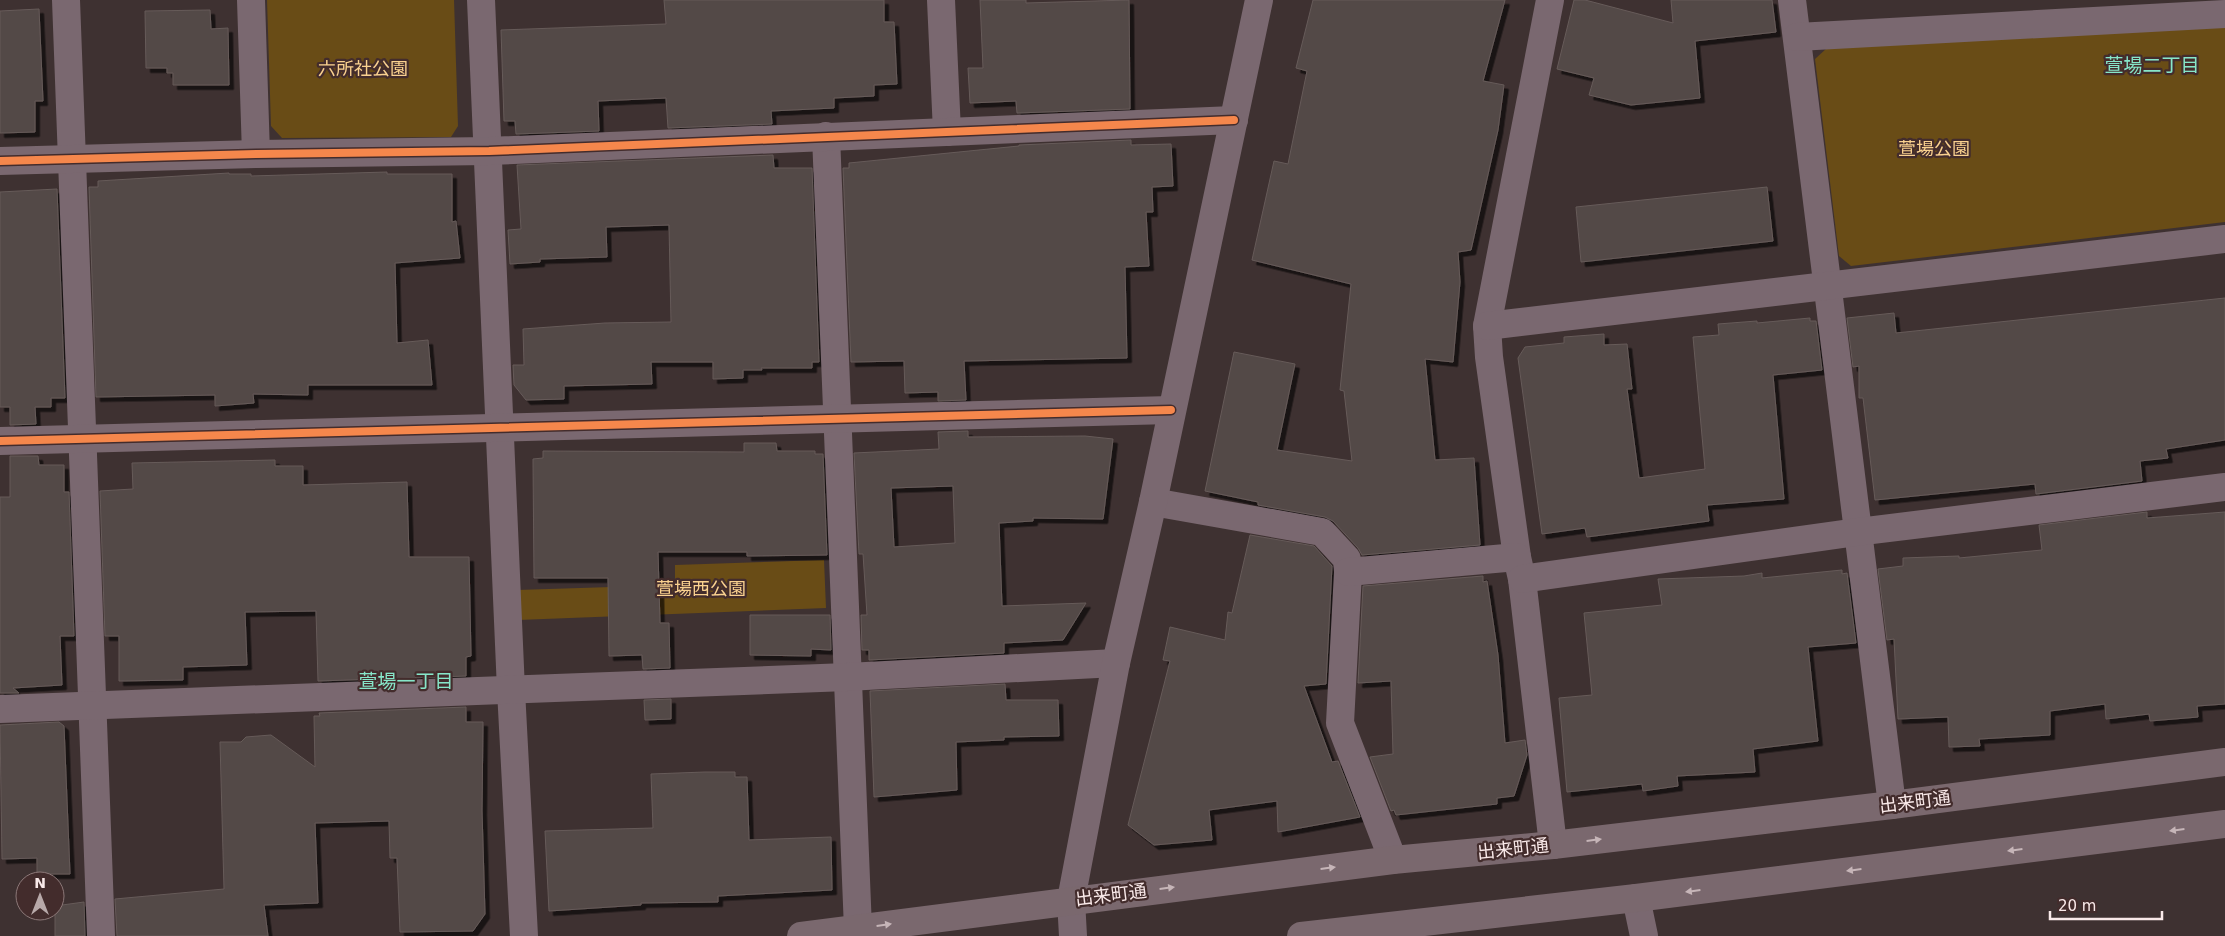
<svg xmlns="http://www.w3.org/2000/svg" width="2225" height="936" font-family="'DejaVu Sans','Noto Sans JP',sans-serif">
  <defs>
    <filter id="shadow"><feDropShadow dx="4.5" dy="4.5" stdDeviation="0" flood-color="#0009"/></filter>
  </defs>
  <rect width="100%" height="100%" fill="#3e3131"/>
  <g fill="#694c16">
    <path d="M 267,0 L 454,0 L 458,126 L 451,137 L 282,138 L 271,126 Z"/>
    <path d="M 2225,27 L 2225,222 L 1851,266 L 1839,256 L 1815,59 L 1827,48 Z"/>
    <path d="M 824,560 L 826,608 L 518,620 L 517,590 L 675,585 L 675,565 Z"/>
  </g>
  <g fill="#534847" stroke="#665b59" fill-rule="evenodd" filter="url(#shadow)">
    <path d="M 664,0 L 884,0 L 884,22 L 894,22 L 897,84 L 874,85 L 874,96 L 834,98 L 834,108 L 771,111 L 772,124 L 668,128 L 666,98 L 598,101 L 599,131 L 516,134 L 515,121 L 504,121 L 501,30 L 666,24 Z"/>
    <path d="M 980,0 L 1026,0 L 1026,3 L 1129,0 L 1130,109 L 1017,113 L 1016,101 L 970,103 L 968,68 L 983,68 Z"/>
    <path d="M 1313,0 L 1505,0 L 1483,81 L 1504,85 L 1498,130 L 1471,250 L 1458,252 L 1460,282 L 1453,362 L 1425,359 L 1435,460 L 1474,458 L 1480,545 L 1362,555 L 1358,548 L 1333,521 L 1325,517 L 1258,505 L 1258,502 L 1205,491 L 1234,352 L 1295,364 L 1277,450 L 1352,461 L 1344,391 L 1340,390 L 1351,284 L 1252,260 L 1274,161 L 1288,164 L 1307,71 L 1296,68 Z"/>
    <path d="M 1574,0 L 1585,0 L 1673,23 L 1671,0 L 1772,0 L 1776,32 L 1695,41 L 1700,98 L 1631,105 L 1589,95 L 1594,78 L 1557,69 Z"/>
    <path d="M 39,9 L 43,101 L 35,101 L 35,132 L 0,133 L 0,11 Z"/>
    <path d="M 210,10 L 211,29 L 228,28 L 229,85 L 173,85 L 173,73 L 167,73 L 167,68 L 146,68 L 145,11 Z"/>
    <path d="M 1131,140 L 1131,145 L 1171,144 L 1173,186 L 1152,187 L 1153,212 L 1146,212 L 1149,266 L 1125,267 L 1127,358 L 964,361 L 966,400 L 938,401 L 938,392 L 905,393 L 904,361 L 851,362 L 843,168 L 849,168 L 849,163 L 1019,146 L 1019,145 Z"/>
    <path d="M 773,155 L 774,168 L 812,168 L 819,362 L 812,362 L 812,368 L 761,368 L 762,370 L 743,370 L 743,378 L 713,379 L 713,362 L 651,362 L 652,384 L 564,386 L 564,399 L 526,400 L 514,385 L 513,365 L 524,365 L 523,329 L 605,323 L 671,322 L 669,225 L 606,227 L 607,257 L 540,259 L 540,262 L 510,264 L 508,230 L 521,229 L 517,165 Z"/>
    <path d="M 387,172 L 387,174 L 452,174 L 452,222 L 456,221 L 460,258 L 395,263 L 397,343 L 428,340 L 432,385 L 308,385 L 308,395 L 253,394 L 254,403 L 215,406 L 215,395 L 96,397 L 89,187 L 98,187 L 98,181 L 229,173 L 229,174 L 251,174 L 251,176 Z"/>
    <path d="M 1767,187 L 1773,241 L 1581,262 L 1576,207 Z"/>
    <path d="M 57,189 L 65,398 L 51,398 L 51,407 L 35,407 L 36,424 L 10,425 L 10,407 L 0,407 L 0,192 Z"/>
    <path d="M 2225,298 L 2225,440 L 2166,449 L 2168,458 L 2140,461 L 2142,481 L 2036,494 L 2035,484 L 1875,500 L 1863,398 L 1859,398 L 1859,366 L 1853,367 L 1847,318 L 1894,313 L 1896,333 Z"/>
    <path d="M 1810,318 L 1810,321 L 1816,321 L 1822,370 L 1773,375 L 1784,499 L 1707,505 L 1709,521 L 1587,537 L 1585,528 L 1542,534 L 1518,358 L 1525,347 L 1564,343 L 1564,337 L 1604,334 L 1604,345 L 1627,344 L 1632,389 L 1627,389 L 1639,478 L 1705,469 L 1693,337 L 1719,335 L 1718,324 L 1757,321 L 1757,323 Z"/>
    <path d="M 968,431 L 968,437 L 1085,436 L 1113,439 L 1103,519 L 1033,518 L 1033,521 L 999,523 L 1002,606 L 1086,603 L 1063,640 L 1004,643 L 1004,653 L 869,660 L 869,650 L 862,650 L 861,615 L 867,615 L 863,554 L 859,554 L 854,453 L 939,449 L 938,432 ZM 953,486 L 955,543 L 894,547 L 891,488 Z"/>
    <path d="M 744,443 L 776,443 L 777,451 L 815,451 L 815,454 L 823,454 L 827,555 L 747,556 L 747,552 L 658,552 L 660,623 L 669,623 L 670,668 L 643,669 L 642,655 L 609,656 L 608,578 L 534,578 L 533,459 L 543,458 L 543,451 L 744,452 Z"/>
    <path d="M 10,456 L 38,456 L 39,465 L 64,465 L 64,492 L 69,492 L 74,636 L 60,636 L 62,685 L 13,688 L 19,693 L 0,693 L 0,497 L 10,497 Z"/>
    <path d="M 275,460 L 275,466 L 303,466 L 303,485 L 407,482 L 409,557 L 469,557 L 471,656 L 466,657 L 466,676 L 318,681 L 316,611 L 245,612 L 247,665 L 183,667 L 183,680 L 119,681 L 119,636 L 105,636 L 100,491 L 133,489 L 132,463 Z"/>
    <path d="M 2147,512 L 2147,518 L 2225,512 L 2225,704 L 2197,706 L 2198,717 L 2150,721 L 2149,714 L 2106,719 L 2105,704 L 2050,711 L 2050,735 L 1979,739 L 1980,746 L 1949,747 L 1948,717 L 1898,719 L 1894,639 L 1887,640 L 1878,569 L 1903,566 L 1903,558 L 1959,556 L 1959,558 L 2042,550 L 2039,525 Z"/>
    <path d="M 1250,535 L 1314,546 L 1332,566 L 1326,684 L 1304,686 L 1332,762 L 1338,761 L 1360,817 L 1278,832 L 1277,801 L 1209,810 L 1212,840 L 1154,845 L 1128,825 L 1170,661 L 1163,660 L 1170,627 L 1225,640 L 1228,612 L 1232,613 Z"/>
    <path d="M 1842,570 L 1842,574 L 1847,573 L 1856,643 L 1808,647 L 1818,741 L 1753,749 L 1755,772 L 1677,776 L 1678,786 L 1643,791 L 1642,784 L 1567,792 L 1559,698 L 1592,695 L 1584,613 L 1662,605 L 1658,579 L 1744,576 L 1762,573 L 1762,578 Z"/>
    <path d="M 1483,576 L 1483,582 L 1487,581 L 1498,655 L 1505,743 L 1525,740 L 1527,755 L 1514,796 L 1497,798 L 1497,804 L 1396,815 L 1394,810 L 1391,811 L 1370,757 L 1393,754 L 1391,681 L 1358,683 L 1363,586 Z"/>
    <path d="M 750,615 L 830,615 L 831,650 L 811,649 L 811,656 L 750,655 Z"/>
    <path d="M 1005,684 L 1006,700 L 1058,700 L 1059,736 L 1004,737 L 1004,740 L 956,742 L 957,790 L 874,797 L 870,691 Z"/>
    <path d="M 671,699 L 671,719 L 645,720 L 644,700 Z"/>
    <path d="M 466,707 L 466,722 L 483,722 L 482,811 L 485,914 L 473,931 L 400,932 L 397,858 L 390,858 L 389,821 L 315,823 L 318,903 L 264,905 L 268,936 L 117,936 L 115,899 L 224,889 L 220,742 L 241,742 L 246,737 L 271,735 L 315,767 L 314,716 L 320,716 L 319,713 Z"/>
    <path d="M 59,722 L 64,726 L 70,874 L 37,874 L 37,858 L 2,859 L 0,725 Z"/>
    <path d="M 705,772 L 735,772 L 735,777 L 747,777 L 749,840 L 831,837 L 832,890 L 718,896 L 718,902 L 641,903 L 641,905 L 549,911 L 545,831 L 653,828 L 651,774 Z"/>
    <path d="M 84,902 L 85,936 L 55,936 L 55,906 Z"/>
  </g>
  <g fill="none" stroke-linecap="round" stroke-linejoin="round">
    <g stroke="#7a6870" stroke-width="28">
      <path d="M 66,0 L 101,936"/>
      <path d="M 251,0 L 256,154"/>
      <path d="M 481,0 L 511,690 L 524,936"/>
      <path d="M 941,0 L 947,132"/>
      <path d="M 1550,0 L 1487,326 L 1489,357 L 1517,557 L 1522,579 L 1553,845"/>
      <path d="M 1792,0 L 1892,805"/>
      <path d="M 1797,37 L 2225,14"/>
      <path d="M 826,136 L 858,929"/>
      <path d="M 0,161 L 256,154 L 489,151 L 1234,120"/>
      <path d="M 1487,326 L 2225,239"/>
      <path d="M 0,441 L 1171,410"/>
      <path d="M 1153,502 L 1322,532 L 1347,559 L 1348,572 L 1340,723 L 1393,860"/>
      <path d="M 1348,572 L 1517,557"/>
      <path d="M 1522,579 L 1857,532 L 2225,487"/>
      <path d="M 0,709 L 847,677 L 1116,663"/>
      <path d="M 1636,898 L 1644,936"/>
      <path d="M 1073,936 L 1071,900 L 1116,663 L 1153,502 L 1259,0"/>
    </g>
    <g stroke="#7a686e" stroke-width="28">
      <path d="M 801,936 L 1393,860 L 1553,845 L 1892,805 L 2225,762"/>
      <path d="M 1301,936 L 1636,898 L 2225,824"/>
    </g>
    <g stroke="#432c2c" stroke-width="11">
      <g id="cycleway">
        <path d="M 0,161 L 256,154 L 489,151 L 1234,120"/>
        <path d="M 0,441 L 1171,410"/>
      </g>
    </g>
    <use href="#cycleway" stroke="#f5874c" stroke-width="8"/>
  </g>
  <defs><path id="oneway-solid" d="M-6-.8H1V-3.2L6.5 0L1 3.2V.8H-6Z" transform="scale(1.25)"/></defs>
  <g fill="#c6b5b8">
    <use href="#oneway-solid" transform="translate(2177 830) rotate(173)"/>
    <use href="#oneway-solid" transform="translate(1594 840) rotate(-7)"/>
    <use href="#oneway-solid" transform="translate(2015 850) rotate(173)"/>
    <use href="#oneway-solid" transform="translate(1328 868) rotate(-7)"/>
    <use href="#oneway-solid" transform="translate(1854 870) rotate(173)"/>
    <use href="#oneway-solid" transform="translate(1167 888) rotate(-7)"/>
    <use href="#oneway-solid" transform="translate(1693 891) rotate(173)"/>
    <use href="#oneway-solid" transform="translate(884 925) rotate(-8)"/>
  </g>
  <g text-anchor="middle" stroke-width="4.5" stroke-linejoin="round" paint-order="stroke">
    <g font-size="18" fill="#fad18f" stroke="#432c2c">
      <text x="363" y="75">六所社公園</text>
      <text x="1934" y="155">萱場公園</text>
      <text x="701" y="595">萱場西公園</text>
    </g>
    <g font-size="18" fill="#f9e9e9" stroke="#432c2c">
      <text transform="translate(1915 802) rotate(-7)" y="6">出来町通</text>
      <text transform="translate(1513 849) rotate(-6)" y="6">出来町通</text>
      <text transform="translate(1111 895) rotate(-7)" y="6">出来町通</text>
    </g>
    <g font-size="19" fill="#87e6c9" stroke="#432c2c">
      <text x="2152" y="72">萱場二丁目</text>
      <text x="406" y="688">萱場一丁目</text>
    </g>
  </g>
  <g transform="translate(40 896)"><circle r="24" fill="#432c2c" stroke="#8c7878"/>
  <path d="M0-4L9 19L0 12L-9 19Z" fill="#b8a9a9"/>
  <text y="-8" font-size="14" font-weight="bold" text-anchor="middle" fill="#f9e9e9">N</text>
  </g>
  <path d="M2050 911v8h112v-8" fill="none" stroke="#f9e9e9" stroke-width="2.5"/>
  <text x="2058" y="911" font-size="15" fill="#f9e9e9" stroke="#432c2c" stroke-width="4" paint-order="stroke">20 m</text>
</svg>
